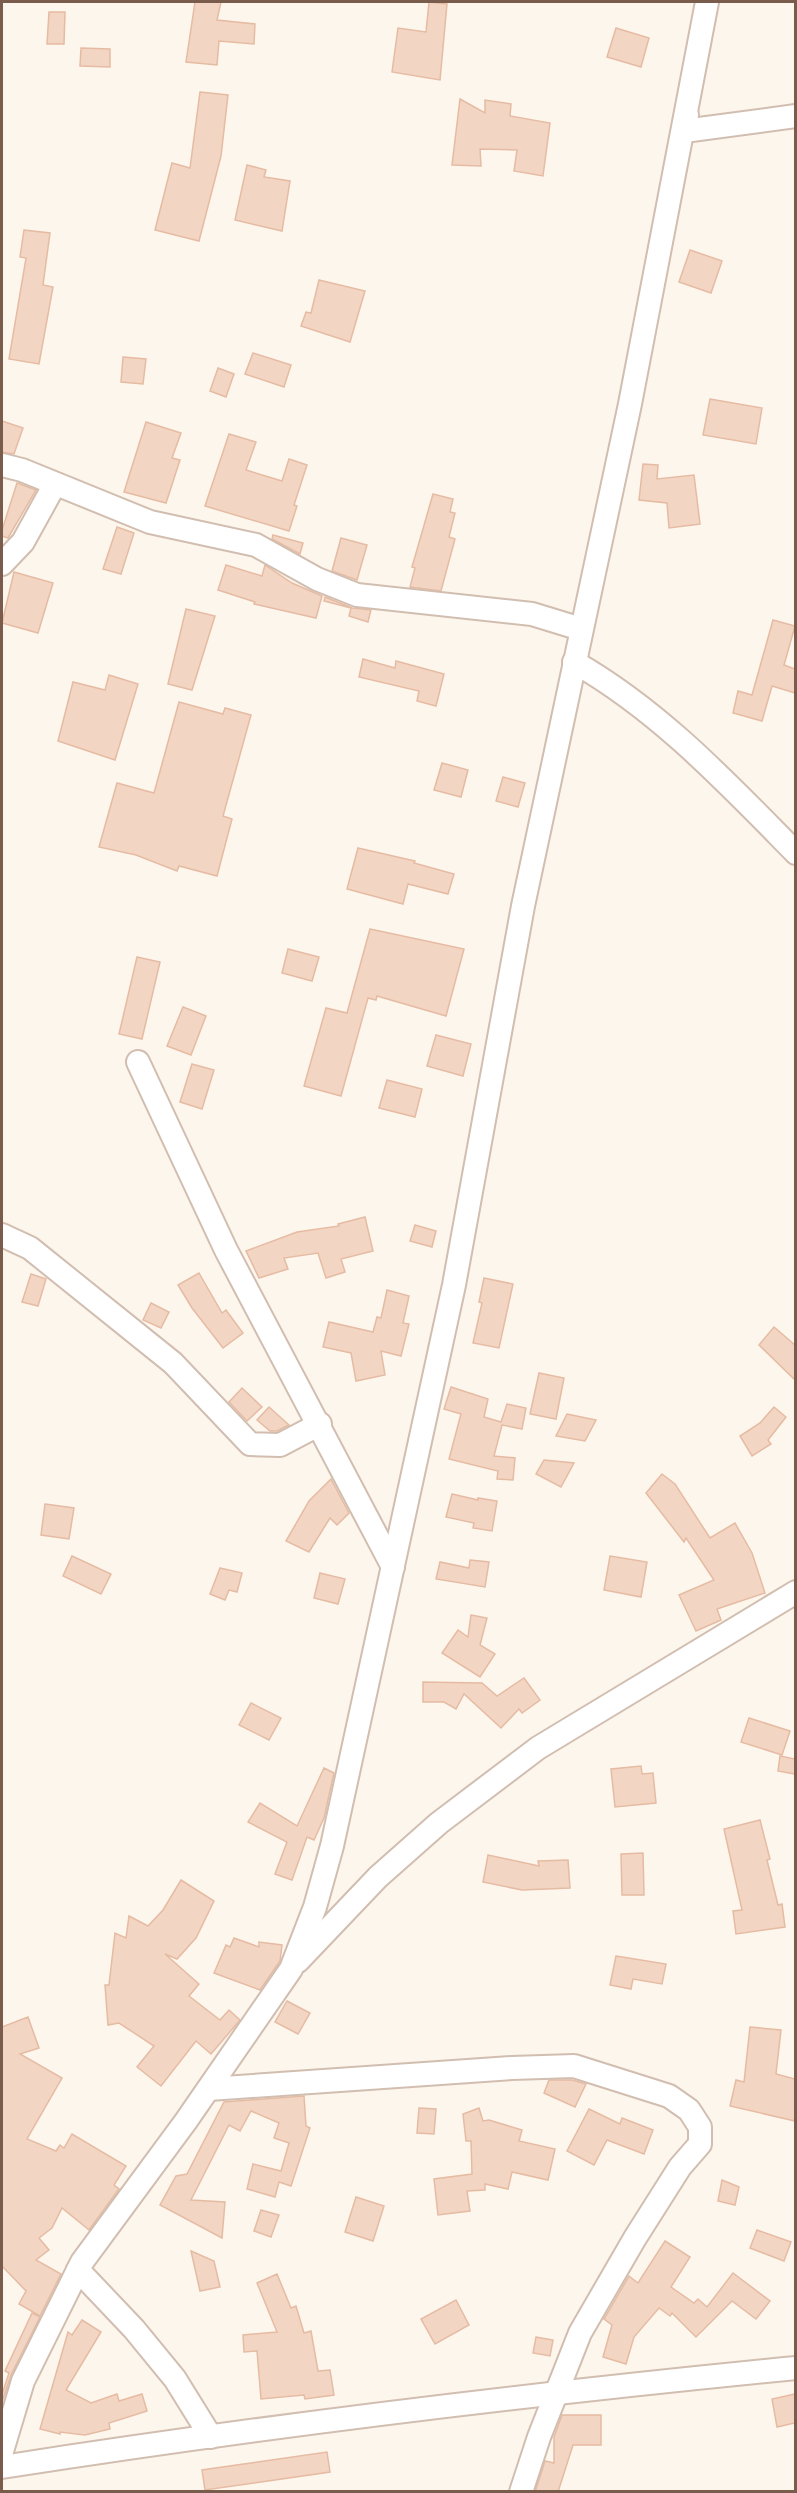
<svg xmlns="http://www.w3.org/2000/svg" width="797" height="2493" font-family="'Public Sans',sans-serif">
  <rect width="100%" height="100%" fill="#fdf6ec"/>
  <g fill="#f3d5c3" stroke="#e6bba3" stroke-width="1.5">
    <path d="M 195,2 L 221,2 L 217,20 L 255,24 L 254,44 L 219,41 L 217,65 L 186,62 Z"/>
    <path d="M 429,2 L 447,4 L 440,80 L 392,72 L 398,28 L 426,32 Z"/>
    <path d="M 49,12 L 65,12 L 64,44 L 47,44 Z"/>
    <path d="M 616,28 L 649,38 L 641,67 L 607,57 Z"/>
    <path d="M 81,48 L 110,49 L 110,67 L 80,66 Z"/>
    <path d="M 200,92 L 228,95 L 221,156 L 199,241 L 155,230 L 172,163 L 190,168 Z"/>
    <path d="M 460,99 L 485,113 L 485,100 L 511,104 L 510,116 L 550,123 L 543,176 L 514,171 L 517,150 L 480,149 L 481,166 L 452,165 Z"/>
    <path d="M 247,165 L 266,170 L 264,177 L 290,181 L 282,231 L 235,220 Z"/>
    <path d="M 24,230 L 50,233 L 43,285 L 53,287 L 39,364 L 9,359 L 26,258 L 20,257 Z"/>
    <path d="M 690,250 L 722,261 L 711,293 L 679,282 Z"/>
    <path d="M 319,280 L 365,291 L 350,342 L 301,326 L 306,312 L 311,313 Z"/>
    <path d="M 253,353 L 291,365 L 284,387 L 245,374 Z"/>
    <path d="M 123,357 L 146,359 L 143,384 L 121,382 Z"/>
    <path d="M 218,368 L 234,374 L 226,397 L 210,391 Z"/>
    <path d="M 710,399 L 762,408 L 756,444 L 703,435 Z"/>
    <path d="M 2,421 L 23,428 L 14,454 L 2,452 Z"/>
    <path d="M 146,422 L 181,433 L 172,458 L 180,460 L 166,503 L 124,492 Z"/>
    <path d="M 229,434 L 256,442 L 246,470 L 282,481 L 289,459 L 307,465 L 294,505 L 297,506 L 289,531 L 205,506 Z"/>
    <path d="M 643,464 L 658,465 L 657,479 L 694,475 L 700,524 L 669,528 L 667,503 L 639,500 Z"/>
    <path d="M 17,483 L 36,490 L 8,538 L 2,536 L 2,530 Z"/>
    <path d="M 433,494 L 453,499 L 450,512 L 455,513 L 449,537 L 455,539 L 441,591 L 410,587 L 415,568 L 412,567 Z"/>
    <path d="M 117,527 L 134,533 L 121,574 L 103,569 Z"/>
    <path d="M 273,535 L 303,543 L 300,554 L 272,539 Z"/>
    <path d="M 341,538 L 367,545 L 357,580 L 332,571 Z"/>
    <path d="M 226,565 L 262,576 L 265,565 L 292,583 L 322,596 L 316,618 L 254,604 L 255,602 L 218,590 Z"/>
    <path d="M 14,572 L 53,583 L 38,633 L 2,623 Z"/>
    <path d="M 325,597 L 352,608 L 371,610 L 368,622 L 349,616 L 351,608 L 324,601 Z"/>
    <path d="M 186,609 L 215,616 L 192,690 L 168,684 Z"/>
    <path d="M 773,620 L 795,626 L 784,665 L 795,669 L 795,693 L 772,686 L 762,721 L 733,713 L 738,691 L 752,695 Z"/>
    <path d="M 363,659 L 395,668 L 396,661 L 444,674 L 436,706 L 417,701 L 419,691 L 359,677 Z"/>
    <path d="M 109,675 L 138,684 L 115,760 L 58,741 L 73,682 L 105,690 Z"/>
    <path d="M 179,702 L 223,714 L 225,708 L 251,715 L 223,816 L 232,819 L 217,876 L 179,866 L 177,871 L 136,855 L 99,847 L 117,783 L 154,793 Z"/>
    <path d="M 442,763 L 468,770 L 461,797 L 434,790 Z"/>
    <path d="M 503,777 L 525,783 L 518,807 L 496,801 Z"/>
    <path d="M 358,848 L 415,861 L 414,863 L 454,874 L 448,894 L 408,884 L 403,904 L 347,889 Z"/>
    <path d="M 370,929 L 464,949 L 446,1016 L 377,996 L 376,1000 L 368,998 L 341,1096 L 304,1086 L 326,1008 L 347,1013 Z"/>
    <path d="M 288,949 L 319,957 L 312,981 L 282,973 Z"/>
    <path d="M 137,957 L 160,962 L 142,1039 L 119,1034 Z"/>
    <path d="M 183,1007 L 206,1016 L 191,1055 L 167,1046 Z"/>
    <path d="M 436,1035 L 471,1044 L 463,1076 L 427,1066 Z"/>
    <path d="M 192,1064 L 214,1070 L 202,1109 L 180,1102 Z"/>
    <path d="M 387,1080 L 422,1089 L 415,1117 L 379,1108 Z"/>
    <path d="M 365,1217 L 373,1251 L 341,1259 L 345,1272 L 326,1278 L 318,1253 L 284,1258 L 288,1269 L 259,1278 L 246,1251 L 297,1232 L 339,1226 L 338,1224 Z"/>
    <path d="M 415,1225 L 436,1231 L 432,1247 L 410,1241 Z"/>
    <path d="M 199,1273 L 222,1313 L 226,1310 L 243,1333 L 223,1348 L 192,1308 L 178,1285 Z"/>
    <path d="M 31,1274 L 46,1279 L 38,1306 L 22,1302 Z"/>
    <path d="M 484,1278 L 513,1284 L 499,1348 L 473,1343 L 482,1303 L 479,1302 Z"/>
    <path d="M 387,1290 L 409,1296 L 403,1323 L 409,1324 L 401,1356 L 381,1351 L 385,1375 L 356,1381 L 351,1353 L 323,1347 L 329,1322 L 373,1332 L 377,1317 L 381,1318 Z"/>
    <path d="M 151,1303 L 169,1312 L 161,1328 L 143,1320 Z"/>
    <path d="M 774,1327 L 795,1345 L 795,1380 L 759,1345 Z"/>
    <path d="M 539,1373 L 564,1378 L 556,1419 L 530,1414 Z"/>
    <path d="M 451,1387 L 488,1399 L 484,1417 L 501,1422 L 507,1404 L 526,1408 L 522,1429 L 502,1425 L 494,1456 L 515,1458 L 513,1480 L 497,1479 L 498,1471 L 449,1459 L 461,1414 L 444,1409 Z"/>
    <path d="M 242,1388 L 262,1407 L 247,1421 L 229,1402 Z"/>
    <path d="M 269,1407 L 289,1425 L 277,1431 L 270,1431 L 257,1420 Z"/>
    <path d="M 774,1407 L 786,1417 L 768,1440 L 771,1444 L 752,1456 L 740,1436 L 760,1423 Z"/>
    <path d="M 567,1414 L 596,1420 L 585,1441 L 556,1436 Z"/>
    <path d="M 544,1460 L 574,1463 L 561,1487 L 536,1474 Z"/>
    <path d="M 662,1474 L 675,1484 L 710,1538 L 735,1523 L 752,1553 L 765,1593 L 717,1609 L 721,1620 L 696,1631 L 679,1595 L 714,1580 L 686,1538 L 684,1542 L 646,1493 Z"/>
    <path d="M 331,1479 L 349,1513 L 337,1525 L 330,1518 L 309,1552 L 286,1541 L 309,1501 Z"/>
    <path d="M 452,1494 L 478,1500 L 478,1498 L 497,1501 L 492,1531 L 473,1528 L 474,1523 L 446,1517 Z"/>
    <path d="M 45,1504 L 74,1508 L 69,1539 L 41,1535 Z"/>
    <path d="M 72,1556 L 111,1574 L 101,1594 L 63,1576 Z"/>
    <path d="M 610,1556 L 647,1562 L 641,1597 L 604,1590 Z"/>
    <path d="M 470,1560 L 489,1562 L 485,1587 L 436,1579 L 440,1562 L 469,1568 Z"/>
    <path d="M 220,1568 L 242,1573 L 237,1592 L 229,1590 L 225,1600 L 210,1594 Z"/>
    <path d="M 320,1573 L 345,1579 L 338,1604 L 314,1598 Z"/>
    <path d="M 471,1615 L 487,1618 L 480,1645 L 495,1654 L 480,1677 L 442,1653 L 458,1630 L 468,1637 Z"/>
    <path d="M 524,1678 L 540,1700 L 522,1713 L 519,1709 L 501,1728 L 464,1694 L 456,1709 L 444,1702 L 423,1702 L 423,1682 L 482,1683 L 497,1696 Z"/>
    <path d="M 251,1703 L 281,1718 L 269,1740 L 239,1725 Z"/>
    <path d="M 749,1718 L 790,1731 L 782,1755 L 741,1742 Z"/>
    <path d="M 780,1756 L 795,1759 L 795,1774 L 778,1771 Z"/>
    <path d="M 641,1766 L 642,1774 L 653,1773 L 656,1803 L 615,1807 L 611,1769 Z"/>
    <path d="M 324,1768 L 334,1773 L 324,1818 L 314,1840 L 307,1837 L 292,1880 L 275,1874 L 287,1842 L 248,1822 L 260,1803 L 297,1826 Z"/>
    <path d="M 760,1820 L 770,1859 L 767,1860 L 778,1905 L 782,1904 L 785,1927 L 736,1934 L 733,1911 L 742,1910 L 724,1829 Z"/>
    <path d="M 643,1853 L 644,1895 L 622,1895 L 621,1854 Z"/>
    <path d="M 488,1855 L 539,1866 L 538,1861 L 568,1860 L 570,1888 L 522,1890 L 483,1882 Z"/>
    <path d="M 181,1880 L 214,1901 L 196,1938 L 177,1959 L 165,1954 L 199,1984 L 189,1996 L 220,2020 L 229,2010 L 240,2020 L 211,2054 L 196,2041 L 161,2086 L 137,2067 L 154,2046 L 119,2023 L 108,2025 L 105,1985 L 109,1985 L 115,1933 L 126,1938 L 129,1916 L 148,1926 L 163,1910 Z"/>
    <path d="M 234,1938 L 259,1947 L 259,1942 L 282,1945 L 280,1961 L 260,1990 L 214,1973 L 226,1945 L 230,1947 Z"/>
    <path d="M 616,1956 L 666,1964 L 662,1984 L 633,1979 L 631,1989 L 610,1985 Z"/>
    <path d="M 287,2001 L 310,2013 L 298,2034 L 275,2022 Z"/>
    <path d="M 28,2017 L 39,2048 L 20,2054 L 62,2078 L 27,2139 L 56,2151 L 60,2145 L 64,2148 L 72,2134 L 126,2166 L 114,2185 L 119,2189 L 89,2230 L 62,2208 L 52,2228 L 39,2238 L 49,2250 L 36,2260 L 61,2274 L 40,2316 L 19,2304 L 26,2291 L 2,2266 L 2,2027 Z"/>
    <path d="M 750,2027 L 781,2030 L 776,2074 L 795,2079 L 795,2121 L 730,2106 L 736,2080 L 744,2082 Z"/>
    <path d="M 549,2080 L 572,2080 L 586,2084 L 575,2107 L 544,2093 Z"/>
    <path d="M 304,2096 L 306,2126 L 310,2128 L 291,2186 L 279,2182 L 275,2197 L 247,2189 L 253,2164 L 281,2171 L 289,2143 L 274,2138 L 279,2123 L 251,2111 L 240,2131 L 229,2125 L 191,2200 L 225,2202 L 222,2238 L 160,2205 L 176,2176 L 187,2174 L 224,2102 Z"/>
    <path d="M 419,2108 L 436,2109 L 434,2134 L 417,2133 Z"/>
    <path d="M 479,2108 L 483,2121 L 489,2120 L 522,2130 L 519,2141 L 555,2149 L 548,2180 L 512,2172 L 508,2189 L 485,2184 L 485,2190 L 467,2191 L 470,2211 L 438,2215 L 434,2179 L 472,2174 L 471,2141 L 466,2141 L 463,2114 Z"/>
    <path d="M 589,2109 L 620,2124 L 622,2118 L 653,2130 L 644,2154 L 607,2140 L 594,2165 L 567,2151 Z"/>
    <path d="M 722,2180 L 739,2187 L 735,2205 L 718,2201 Z"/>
    <path d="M 356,2197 L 384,2206 L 373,2241 L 345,2232 Z"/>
    <path d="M 261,2210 L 279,2215 L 271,2237 L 254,2231 Z"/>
    <path d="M 757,2230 L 791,2242 L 784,2261 L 750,2248 Z"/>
    <path d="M 665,2241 L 690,2257 L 671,2287 L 694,2303 L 698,2299 L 707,2307 L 733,2273 L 770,2301 L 756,2319 L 732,2301 L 696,2337 L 672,2313 L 670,2316 L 659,2308 L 634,2337 L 626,2364 L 603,2357 L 612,2325 L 604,2319 L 629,2276 L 638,2283 Z"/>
    <path d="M 191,2251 L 214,2261 L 220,2287 L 200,2291 Z"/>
    <path d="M 277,2274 L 291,2308 L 296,2306 L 304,2333 L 311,2331 L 318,2371 L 330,2370 L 334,2395 L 305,2399 L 304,2395 L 261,2399 L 257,2351 L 244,2352 L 243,2335 L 277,2332 L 257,2283 Z"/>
    <path d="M 456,2300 L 469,2325 L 435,2344 L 421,2319 Z"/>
    <path d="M 32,2313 L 40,2317 L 11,2375 L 2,2402 L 2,2394 L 9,2373 L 5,2371 Z"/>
    <path d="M 82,2320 L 101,2332 L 66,2390 L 91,2403 L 117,2394 L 119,2401 L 142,2394 L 147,2411 L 109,2423 L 110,2429 L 85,2435 L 60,2432 L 60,2434 L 40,2429 L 68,2332 L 72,2335 Z"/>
    <path d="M 536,2337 L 553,2340 L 550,2356 L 533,2353 Z"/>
    <path d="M 795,2394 L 795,2423 L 777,2427 L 772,2399 Z"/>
    <path d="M 562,2415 L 601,2415 L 601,2445 L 573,2445 L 558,2492 L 535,2492 L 545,2461 L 554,2463 L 554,2437 Z"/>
    <path d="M 327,2452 L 330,2472 L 205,2490 L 202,2470 Z"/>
  </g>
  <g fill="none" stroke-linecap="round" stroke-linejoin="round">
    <g stroke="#d1beb0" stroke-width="26">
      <g id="minor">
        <path d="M 687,115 L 684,131 L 796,116"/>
        <path d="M 2,465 L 22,470 L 150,522 L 256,545 L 317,579 L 357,595 L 532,614 L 581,629"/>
        <path d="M 2,564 L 23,542 L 55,484"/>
        <path d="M 574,662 C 660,711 727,783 796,853"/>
        <path d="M 138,1062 L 226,1250 L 393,1567"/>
        <path d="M 2,1235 L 30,1248 L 173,1363 L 250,1444 L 280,1445 L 320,1424"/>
        <path d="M 298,1961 L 378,1877 L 439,1823 L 538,1748 L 796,1592"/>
        <path d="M 209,2089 L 512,2068 L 574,2066 L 669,2096 L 689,2110 L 700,2127 L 700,2144 L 680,2167 L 635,2238 L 580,2333 L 539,2437 L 521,2492"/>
        <path d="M 78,2270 L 134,2329 L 175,2379 L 211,2437"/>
        <path d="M 2,2451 L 23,2381 L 82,2262 L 186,2121 L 291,1969 L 315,1907 L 332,1846 L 454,1285 L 523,906 L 630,404 L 707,2"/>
        <path d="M 2,2467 C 265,2426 530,2394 796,2368"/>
      </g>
    </g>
    <use href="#minor" stroke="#fff" stroke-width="22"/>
  </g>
  <rect width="797" height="2493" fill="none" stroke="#7a5c4d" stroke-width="6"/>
</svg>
